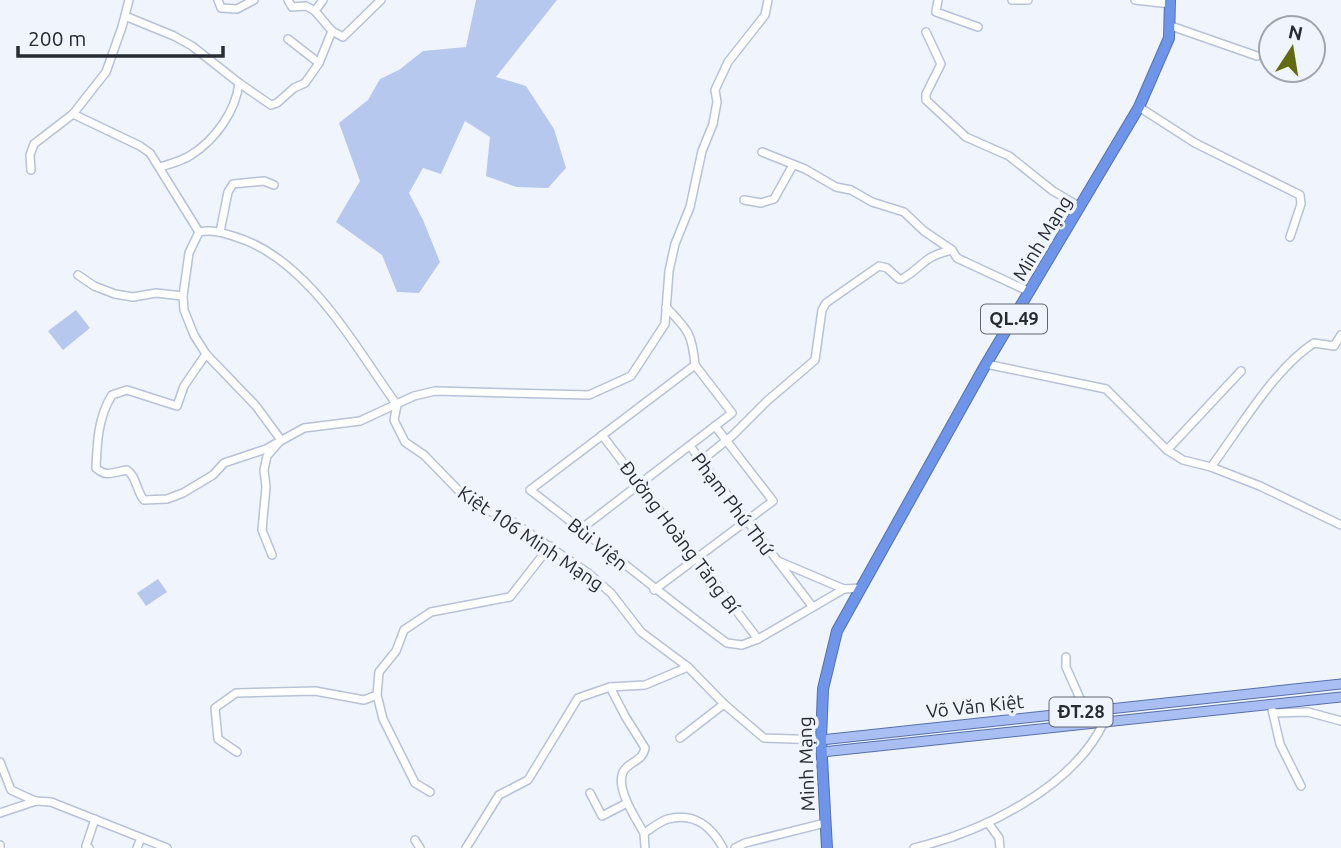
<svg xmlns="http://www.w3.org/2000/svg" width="1341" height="848" font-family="Ubuntu,sans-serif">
  <rect width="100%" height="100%" fill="#f0f4fd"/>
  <g fill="#b6c8ee">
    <path d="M 476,0 L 557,0 L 496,77 L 526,86 L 554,129 L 566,168 L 548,188 L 516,187 L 486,176 L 490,137 L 465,121 L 441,174 L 423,168 L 409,193 L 423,220 L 440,262 L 419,293 L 397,292 L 382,255 L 336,222 L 360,181 L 339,123 L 368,100 L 380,79 L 399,70 L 423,51 L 466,47 Z"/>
    <path d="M 76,310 L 90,328 L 63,350 L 48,331 Z"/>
    <path d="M 158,579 L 167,592 L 146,606 L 137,593 Z"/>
  </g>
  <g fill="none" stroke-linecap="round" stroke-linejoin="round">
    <g stroke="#b7c2d8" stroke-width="10">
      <g id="minor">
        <path d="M 218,0 L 221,8 L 237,9 L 254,0"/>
        <path d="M 288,0 L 292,7 L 306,6 L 315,11 L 323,0"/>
        <path d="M 938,0 L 936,12 L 978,27"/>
        <path d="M 1012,0 L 1028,0"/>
        <path d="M 1135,0 L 1171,4"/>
        <path d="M 315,11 L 332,31 L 343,37 L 381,0"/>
        <path d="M 125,16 L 174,36 L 192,46 L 239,83 L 271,105 L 277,103 L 294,88 L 305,83 L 319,63 L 332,31"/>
        <path d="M 1171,26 L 1257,56"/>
        <path d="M 926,32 L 941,64 L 926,94 L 926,100 L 966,137 L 1009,156 L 1053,191 L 1080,207"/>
        <path d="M 288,39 L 319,63"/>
        <path d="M 1139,107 L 1195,143 L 1300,195 L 1301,204 L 1290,237"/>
        <path d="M 73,114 L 140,146 L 150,153 L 199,232"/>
        <path d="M 762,152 L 805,169 L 836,187 L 851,190 L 872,202 L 904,212 L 924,231 L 952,250 L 957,258 L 1030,292"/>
        <path d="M 160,167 C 170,164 182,161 191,155 C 215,140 236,111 239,83"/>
        <path d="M 31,170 L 30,155 L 34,144 L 73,114 L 106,72 L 122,27 L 129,0"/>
        <path d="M 744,200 L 761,203 L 774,199 L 793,165"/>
        <path d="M 199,232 L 189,253 L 183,296 L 184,310 L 194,335 L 206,354 L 256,406 L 281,440 L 267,456 L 264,470 L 266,487 L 262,530 L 272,555"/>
        <path d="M 199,232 C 212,229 224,233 236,237 C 308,259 355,347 397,405"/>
        <path d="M 220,232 L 228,192 L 233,184 L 264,181 L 274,185"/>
        <path d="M 78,275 L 94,286 L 115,294 L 133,297 L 156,293 L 183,296"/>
        <path d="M 666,307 C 688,330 692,333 695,365"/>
        <path d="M 206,354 L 184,386 L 177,406 L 127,390 L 112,395 C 98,417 97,443 96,468 C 107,478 113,472 127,470 C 137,477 136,491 144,500 L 167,499 L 183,493 L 213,475 L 224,463 L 266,449 L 304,428 L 360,421 L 414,396 L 435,391 L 589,395 L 631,376 L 665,324 L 669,271 L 675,244 L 690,207 L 702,151 L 713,124 L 717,102 L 715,90 L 728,62 L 765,15 L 768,0"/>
        <path d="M 986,364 L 1106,389 L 1167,450 L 1183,460 L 1211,467 L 1260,486 L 1341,525"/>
        <path d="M 695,365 L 530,490 C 596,540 660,594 727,643 L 742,645 L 758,639 L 844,589"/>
        <path d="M 397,405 L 394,420 L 405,442 L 424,455 L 463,495 L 482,508 L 510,520 L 588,573 L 611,593 L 641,632 L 688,667 L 724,704 L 764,738 L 821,740"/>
        <path d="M 602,435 L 758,639"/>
        <path d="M 690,446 L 812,606"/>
        <path d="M 1167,450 L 1241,371"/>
        <path d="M 701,461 L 733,435 L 767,401 L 815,360 L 822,310 L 826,303 L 879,266 L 887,268 L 899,279 L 902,279 C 925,266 921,257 952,250"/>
        <path d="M 1211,467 C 1240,428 1274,369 1314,343 L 1334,346 L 1341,335"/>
        <path d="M 581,529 L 732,413 L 695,365"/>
        <path d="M 778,561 L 844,589 L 861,588"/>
        <path d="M 654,590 L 773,501 L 715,426"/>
        <path d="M 1066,657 L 1066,667 L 1086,712"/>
        <path d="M 610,687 L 625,716 L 645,748 C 643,759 635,760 627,767 C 610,781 636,819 644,833 C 651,829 660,821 668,819 C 694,812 712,827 723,848"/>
        <path d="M 377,695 L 383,719 L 415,783 L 430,792"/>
        <path d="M 1271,705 L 1280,744 L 1301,786"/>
        <path d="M 1273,713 L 1308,712 L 1341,721"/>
        <path d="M 680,738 L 724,704"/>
        <path d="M 237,752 L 218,739 L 215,708 L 236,693 L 315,691 L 364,700 L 377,695 L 379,672 L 396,651 L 404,630 L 431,612 L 510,597 L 550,546"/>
        <path d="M 0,762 L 11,790 L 35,801"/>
        <path d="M 590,793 L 602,816 L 627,803"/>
        <path d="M 0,813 L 36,801 L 51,802 L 167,848"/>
        <path d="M 989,824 L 999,838 L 1000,848"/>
        <path d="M 644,833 L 645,848"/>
        <path d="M 415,840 L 420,848"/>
        <path d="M 0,845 L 0,848"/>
        <path d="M 89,848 L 86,846 L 95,819"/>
        <path d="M 137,848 L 141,838"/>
        <path d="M 466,848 L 499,795 L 528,780 L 578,698 L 610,687 L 645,685 L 688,667"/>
        <path d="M 735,848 L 745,843 L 825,823"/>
        <path d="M 914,848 C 982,832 1073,788 1104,722"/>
      </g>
    </g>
    <g stroke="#5670ab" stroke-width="11">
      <g id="major">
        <path d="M 821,740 L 1341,684"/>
        <path d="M 822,752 L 1341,697"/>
      </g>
    </g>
    <g stroke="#5670ab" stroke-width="12">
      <path id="highway" d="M 827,848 L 821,740 L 823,689 L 837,631 L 986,364 L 1139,107 L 1169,38 L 1170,0"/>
    </g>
    <use href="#minor" stroke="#fff" stroke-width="7"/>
    <use href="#major" stroke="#a9bff3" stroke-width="9"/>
    <use href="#highway" stroke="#6f95eb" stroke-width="10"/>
  </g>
  <g text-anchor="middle" stroke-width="7" stroke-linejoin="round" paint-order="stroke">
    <g fill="#f0f4fd" stroke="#636770" stroke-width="2">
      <rect x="981" y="304.5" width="66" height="29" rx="5"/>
      <rect x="1049.5" y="697.5" width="63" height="29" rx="5"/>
    </g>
    <g font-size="18" font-weight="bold" fill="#272b34">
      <text x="1014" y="325">QL.49</text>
      <text x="1081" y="718">ĐT.28</text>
    </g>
    <g font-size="19" fill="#272b34" stroke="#f0f4fd">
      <text transform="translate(1042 238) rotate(-59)" y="7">Minh Mạng</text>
      <text transform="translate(733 504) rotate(53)" y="7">Phạm Phú Thứ</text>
      <text transform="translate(680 537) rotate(53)" y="7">Đường Hoàng Tăng Bí</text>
      <text transform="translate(531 538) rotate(34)" y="7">Kiệt 106 Minh Mạng</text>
      <text transform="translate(598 544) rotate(39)" y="7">Bùi Viện</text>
      <text transform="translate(975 706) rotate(-6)" y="7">Võ Văn Kiệt</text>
      <text transform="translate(806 764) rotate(-92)" y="7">Minh Mạng</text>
    </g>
  </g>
  <g transform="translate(1292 49) rotate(12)"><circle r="33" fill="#f0f4fd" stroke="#a0a4ad" stroke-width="2"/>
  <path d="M0-5L12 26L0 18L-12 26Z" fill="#626b0f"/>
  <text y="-10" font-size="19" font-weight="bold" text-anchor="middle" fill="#272b34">N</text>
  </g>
  <path d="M18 46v10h205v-10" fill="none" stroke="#272b34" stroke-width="3.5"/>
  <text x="28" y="46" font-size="21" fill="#272b34" stroke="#f0f4fd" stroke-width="5" paint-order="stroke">200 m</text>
</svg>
